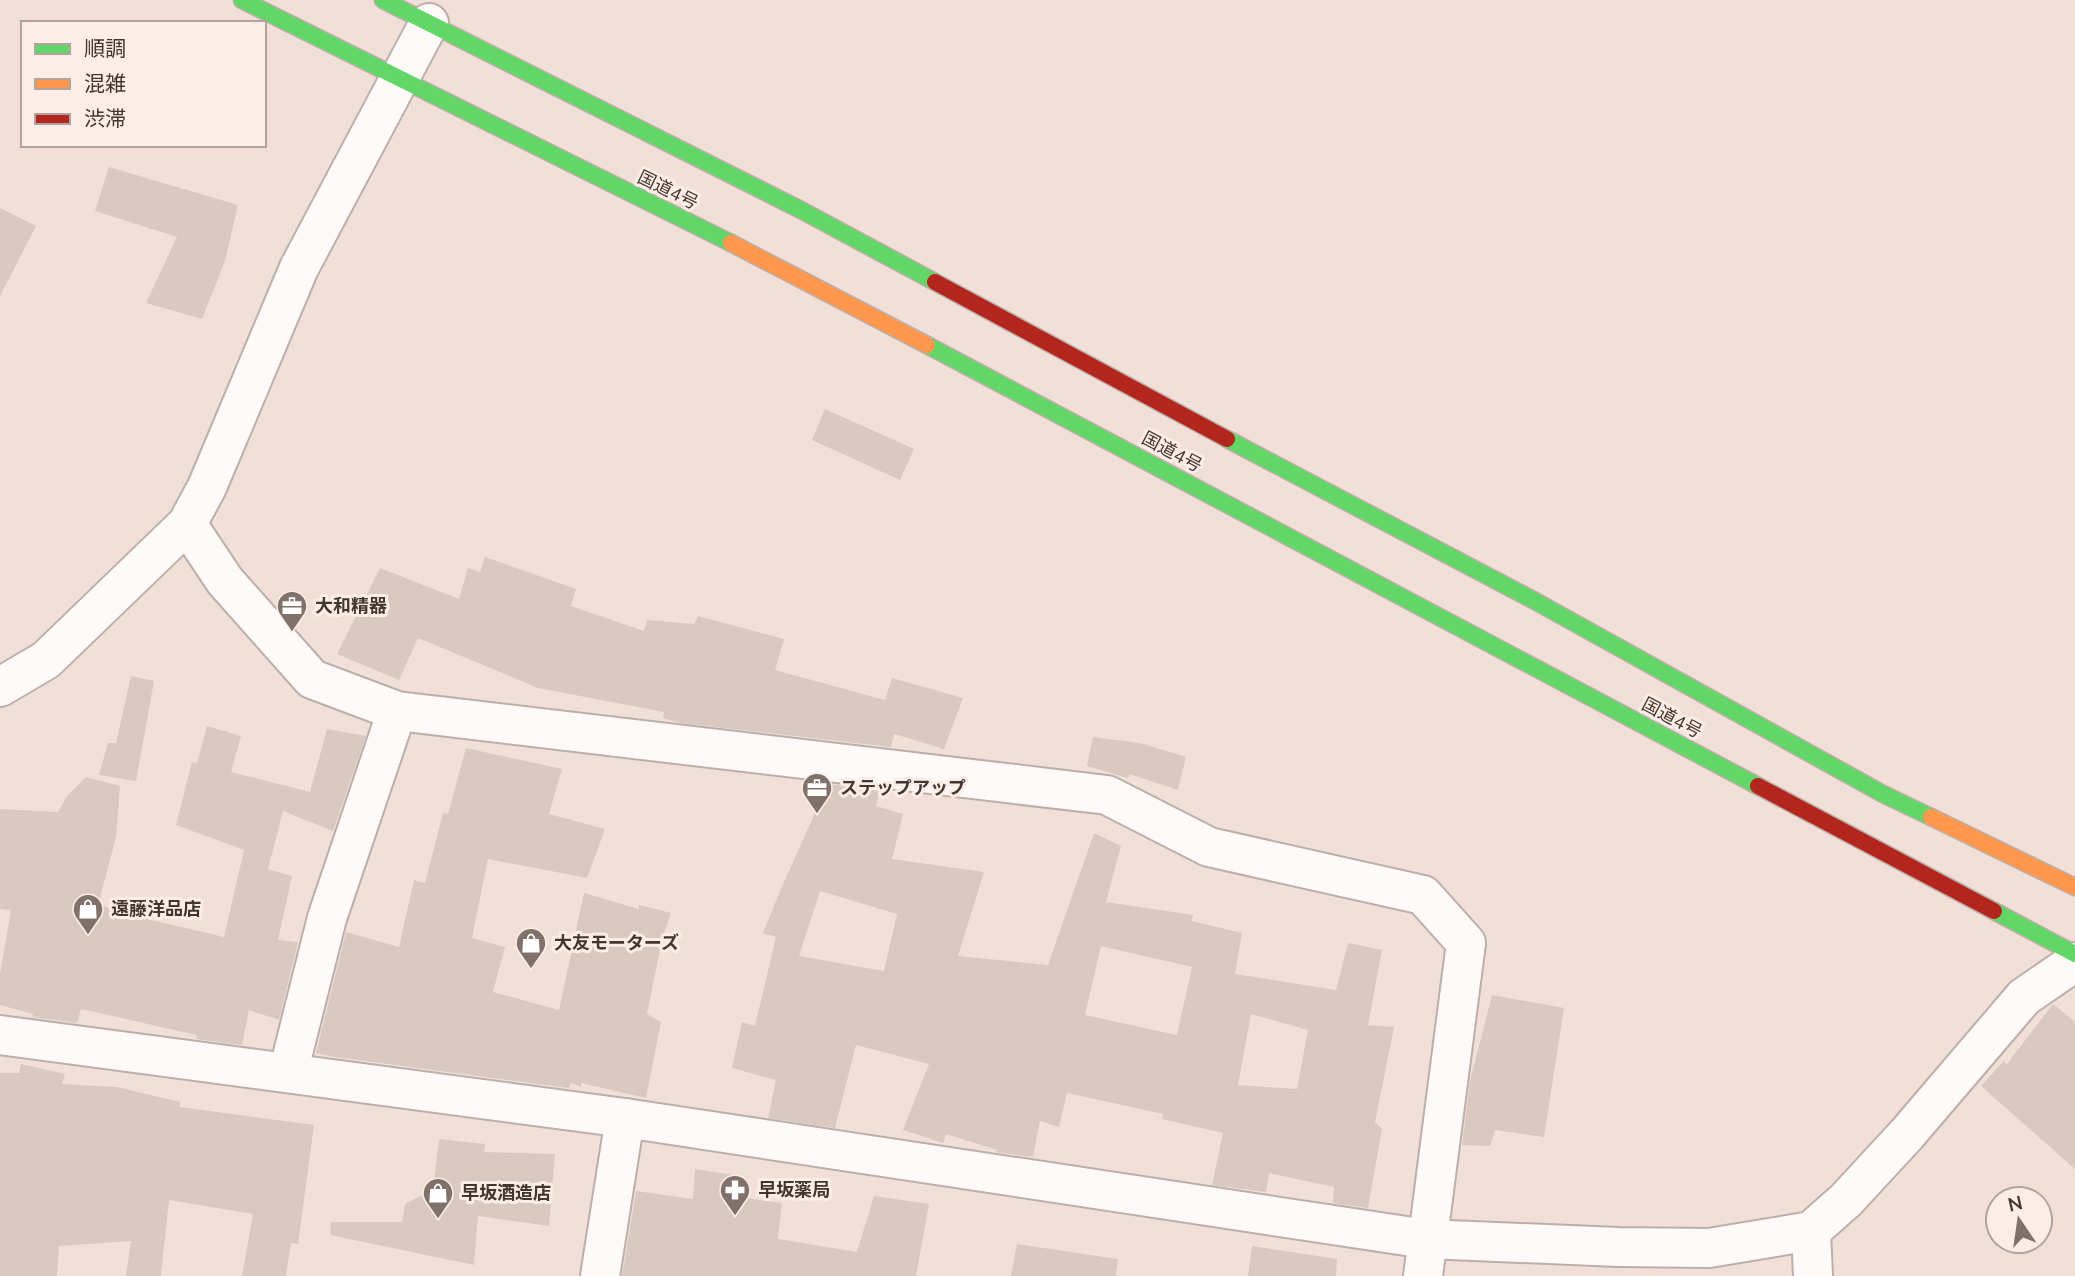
<svg xmlns="http://www.w3.org/2000/svg" width="2075" height="1276" font-family="'Nunito Sans','Noto Sans JP',sans-serif">
  <rect width="100%" height="100%" fill="#f2e0d8"/>
  <g fill="#dac9c1" fill-rule="evenodd">
    <path d="M 109,167 L 238,205 L 225,261 L 202,319 L 146,303 L 177,237 L 95,211 Z"/>
    <path d="M 0,208 L 36,226 L 0,296 Z"/>
    <path d="M 825,409 L 914,449 L 900,480 L 812,440 Z"/>
    <path d="M 485,557 L 576,589 L 571,606 L 644,631 L 647,620 L 694,624 L 698,616 L 784,639 L 775,670 L 885,700 L 892,678 L 963,698 L 944,749 L 894,734 L 891,747 L 681,723 L 663,718 L 664,712 L 538,688 L 418,638 L 399,680 L 337,654 L 380,568 L 459,599 L 468,568 L 480,572 Z"/>
    <path d="M 131,676 L 154,681 L 136,781 L 99,775 L 108,743 L 116,743 Z"/>
    <path d="M 207,726 L 241,736 L 231,772 L 310,792 L 327,729 L 366,736 L 333,831 L 283,811 L 268,869 L 292,876 L 278,940 L 298,942 L 279,1020 L 249,1010 L 242,1045 L 196,1039 L 197,1035 L 81,1009 L 77,1023 L 32,1017 L 33,1014 L 0,1005 L 0,974 L 11,910 L 0,909 L 0,809 L 58,812 L 67,796 L 86,777 L 120,786 L 116,837 L 98,905 L 114,909 L 113,911 L 224,937 L 244,850 L 176,825 L 192,762 L 197,763 Z"/>
    <path d="M 1093,737 L 1140,743 L 1186,757 L 1178,790 L 1129,774 L 1128,778 L 1087,766 Z"/>
    <path d="M 466,748 L 562,769 L 549,814 L 605,829 L 587,878 L 488,859 L 472,938 L 505,947 L 493,992 L 559,1010 L 584,893 L 639,909 L 639,905 L 671,913 L 662,940 L 647,1014 L 661,1022 L 646,1098 L 581,1083 L 581,1087 L 571,1083 L 569,1088 L 335,1057 L 316,1053 L 346,932 L 399,947 L 414,880 L 425,883 L 443,813 L 448,814 Z"/>
    <path d="M 828,784 L 880,790 L 876,806 L 903,814 L 892,859 L 984,872 L 958,956 L 1048,965 L 1094,833 L 1121,846 L 1106,902 L 1193,915 L 1192,921 L 1242,933 L 1235,974 L 1336,990 L 1348,943 L 1382,950 L 1368,1025 L 1394,1027 L 1375,1122 L 1382,1129 L 1368,1208 L 1333,1203 L 1334,1187 L 1269,1173 L 1266,1192 L 1212,1185 L 1223,1133 L 1162,1119 L 1163,1114 L 1067,1093 L 1059,1127 L 1040,1121 L 1033,1157 L 996,1152 L 997,1150 L 946,1134 L 943,1143 L 903,1130 L 929,1064 L 856,1045 L 835,1128 L 768,1118 L 776,1080 L 732,1068 L 742,1022 L 755,1026 L 776,937 L 763,933 L 780,891 ZM 820,891 L 897,914 L 884,971 L 799,956 ZM 1101,946 L 1192,967 L 1177,1035 L 1085,1015 ZM 1251,1014 L 1308,1030 L 1297,1089 L 1238,1085 Z"/>
    <path d="M 1492,995 L 1564,1008 L 1544,1137 L 1495,1130 L 1490,1146 L 1462,1145 L 1470,1081 Z"/>
    <path d="M 2053,1004 L 2075,1022 L 2075,1169 L 1981,1086 L 2004,1061 L 2007,1064 Z"/>
    <path d="M 21,1064 L 65,1074 L 62,1084 L 117,1087 L 180,1102 L 180,1107 L 314,1125 L 298,1244 L 291,1243 L 286,1276 L 242,1276 L 253,1214 L 169,1200 L 161,1276 L 126,1276 L 131,1241 L 59,1246 L 57,1276 L 0,1276 L 0,1073 L 19,1073 Z"/>
    <path d="M 439,1139 L 485,1144 L 484,1152 L 555,1154 L 549,1226 L 478,1216 L 474,1265 L 330,1235 L 331,1222 L 402,1222 L 405,1204 L 433,1190 Z"/>
    <path d="M 695,1169 L 740,1176 L 737,1197 L 782,1203 L 778,1239 L 857,1252 L 874,1196 L 929,1204 L 916,1276 L 622,1276 L 636,1191 L 693,1199 Z"/>
    <path d="M 1017,1244 L 1118,1259 L 1116,1276 L 1011,1276 Z"/>
    <path d="M 1252,1246 L 1337,1259 L 1336,1276 L 1248,1276 Z"/>
  </g>
  <g fill="none" stroke-linecap="round" stroke-linejoin="round">
    <g stroke="#bcafa9" stroke-width="42">
      <g id="street">
        <path d="M 187,524 L 225,581 L 312,679 L 397,711 L 1107,795 L 1209,847 L 1423,895 L 1466,943 L 1423,1276"/>
        <path d="M 0,687 L 46,660 L 187,524 L 207,487 L 299,268 L 429,23"/>
        <path d="M 0,1035 L 625,1118 L 1426,1239 L 1618,1247 L 1709,1248 L 1811,1231 L 1846,1200 L 1907,1134 L 2024,997 L 2075,962"/>
        <path d="M 288,1073 L 327,918 L 397,711"/>
        <path d="M 1811,1231 L 1813,1276"/>
        <path d="M 600,1276 L 625,1118"/>
      </g>
    </g>
    <g stroke="#bcafa9" stroke-width="19">
      <g id="fast">
        <path d="M 242,0 L 731,243"/>
        <path d="M 383,0 L 801,210 L 935,282"/>
        <path d="M 927,345 L 1758,786"/>
        <path d="M 1227,439 L 1535,601 L 1883,794 L 1931,817"/>
        <path d="M 1994,911 L 2075,954"/>
      </g>
    </g>
    <g stroke="#bcafa9" stroke-width="19">
      <g id="slow">
        <path d="M 731,243 L 927,345"/>
        <path d="M 1931,817 L 2075,887"/>
      </g>
    </g>
    <g stroke="#bcafa9" stroke-width="19">
      <g id="jam">
        <path d="M 935,282 L 1227,439"/>
        <path d="M 1758,786 L 1994,911"/>
      </g>
    </g>
    <use href="#street" stroke="#fdfaf9" stroke-width="38"/>
    <use href="#fast" stroke="#63d668" stroke-width="16"/>
    <use href="#slow" stroke="#ff974d" stroke-width="16"/>
    <use href="#jam" stroke="#b3261e" stroke-width="16"/>
  </g>
  <defs>
    <g id="office-pin" transform="scale(1.575)"><path d="M0 17L-7.5 6A9.5 9.5 0 1 1 7.5 6Z" fill="#80726b" stroke="#fbeee8"/><path d="M-6-3h4V-5.5h4V-3h4V5H-6ZM-1-4.5V-3h2v-1.5ZM-6 0V1H6V0Z" fill="#fff"/></g>
    <g id="shop-pin" transform="scale(1.575)"><path d="M0 17L-7.5 6A9.5 9.5 0 1 1 7.5 6Z" fill="#80726b" stroke="#fbeee8"/><path d="M-5-2.5h2.3a2.7 3.5 0 0 1 5.4 0H5L5.5 6h-11ZM-1.5-2.5h3a1.5 2.3 0 0 0-3 0Z" fill="#fff"/></g>
    <g id="pharmacy-pin" transform="scale(1.575)"><path d="M0 17L-7.5 6A9.5 9.5 0 1 1 7.5 6Z" fill="#80726b" stroke="#fbeee8"/><path d="M-2-6h4v4h4v4h-4v4h-4v-4h-4v-4h4Z" fill="#fff"/></g>
  </defs>
  <g fill-rule="evenodd">
    <use href="#office-pin" x="292" y="606"/>
    <use href="#office-pin" x="817" y="788"/>
    <use href="#shop-pin" x="88" y="909"/>
    <use href="#shop-pin" x="531" y="943"/>
    <use href="#pharmacy-pin" x="735" y="1190"/>
    <use href="#shop-pin" x="438" y="1193"/>
  </g>
  <g text-anchor="middle" stroke-width="6" stroke-linejoin="round" paint-order="stroke">
    <g font-size="18" fill="#423630" stroke="#fbeee8">
      <text transform="translate(668 190) rotate(26)" y="6">国道4号</text>
      <text transform="translate(1172 452) rotate(28)" y="6">国道4号</text>
      <text transform="translate(1672 718) rotate(28)" y="6">国道4号</text>
    </g>
    <g font-size="18" font-weight="bold" fill="#423630" stroke="#fbeee8" text-anchor="start">
      <text x="315" y="612">大和精器</text>
      <text x="840" y="794">ステップアップ</text>
      <text x="111" y="915">遠藤洋品店</text>
      <text x="554" y="949">大友モーターズ</text>
      <text x="758" y="1196">早坂薬局</text>
      <text x="461" y="1199">早坂酒造店</text>
    </g>
  </g>
  <rect x="21" y="21" width="245" height="126" fill="#fbeee8" stroke="#b1a49e" stroke-width="2"/>
  <rect x="35" y="44" width="35" height="10" fill="#63d668" stroke="#b1a49e" stroke-width="2"/>
  <text x="84" y="56" font-size="21" fill="#423630">順調</text>
  <rect x="35" y="79" width="35" height="10" fill="#ff974d" stroke="#b1a49e" stroke-width="2"/>
  <text x="84" y="91" font-size="21" fill="#423630">混雑</text>
  <rect x="35" y="114" width="35" height="10" fill="#b3261e" stroke="#b1a49e" stroke-width="2"/>
  <text x="84" y="126" font-size="21" fill="#423630">渋滞</text>
  <g transform="translate(2019 1220) rotate(347)"><circle r="33" fill="#fbeee8" stroke="#b1a49e" stroke-width="2"/>
  <path d="M0-5L12 26L0 18L-12 26Z" fill="#80726b"/>
  <text y="-10" font-size="19" font-weight="bold" text-anchor="middle" fill="#423630">N</text>
  </g>
</svg>
